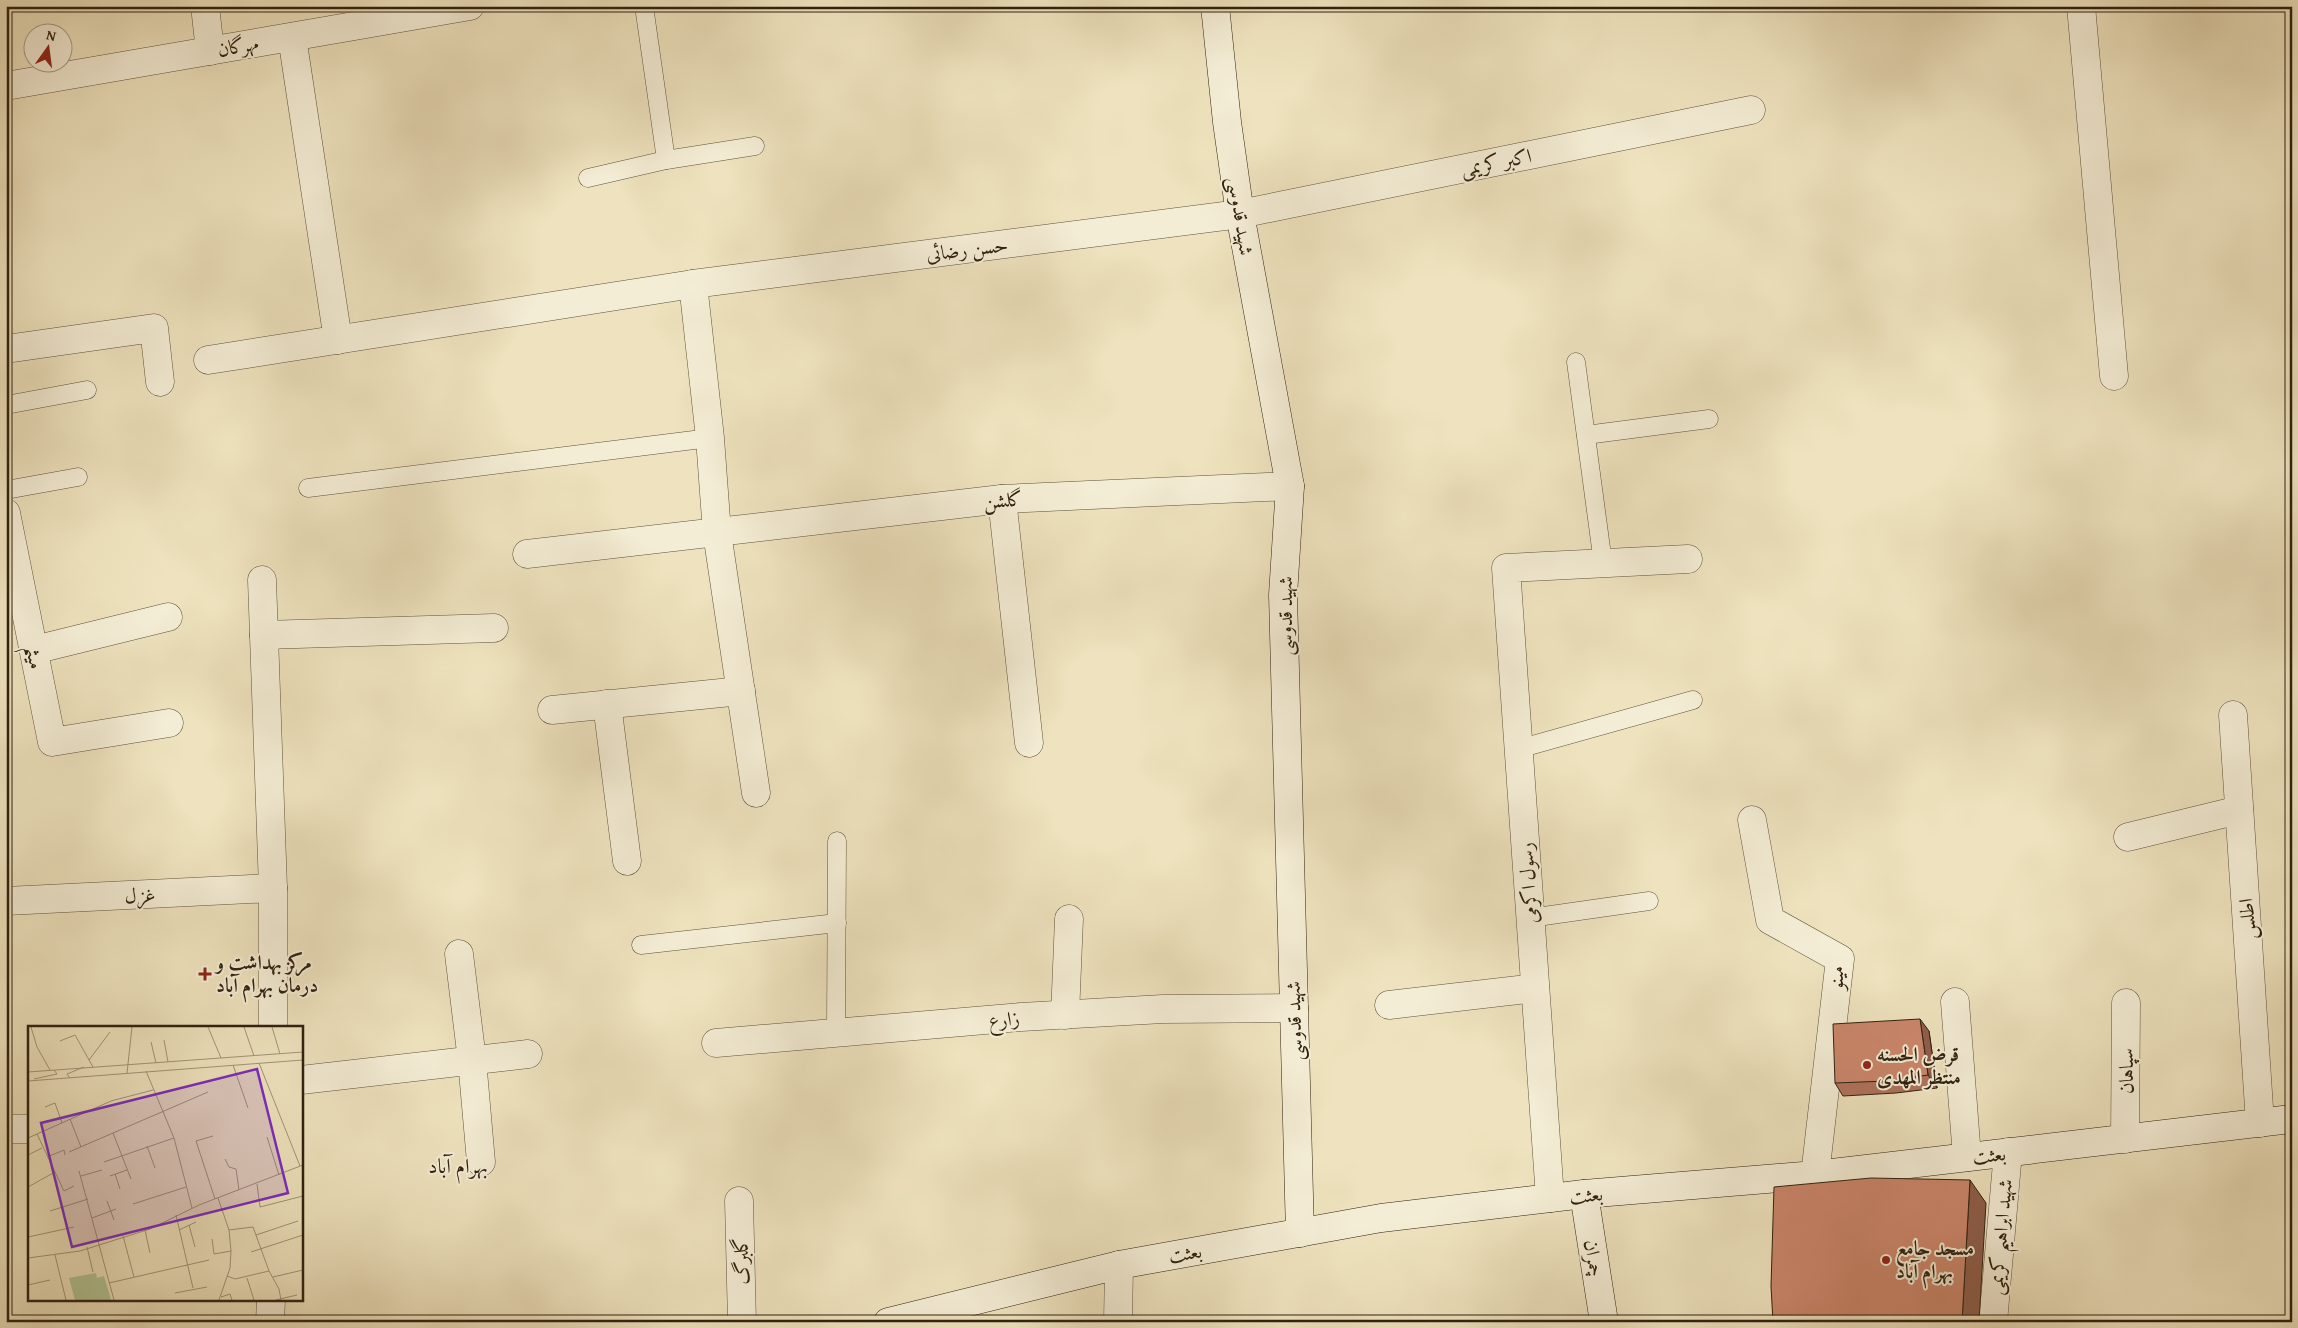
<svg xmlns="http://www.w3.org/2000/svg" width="2298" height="1328" font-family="'Gentium Book Plus',Amiri,serif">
  <rect width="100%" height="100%" fill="#eee3be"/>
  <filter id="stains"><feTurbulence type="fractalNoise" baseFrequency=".004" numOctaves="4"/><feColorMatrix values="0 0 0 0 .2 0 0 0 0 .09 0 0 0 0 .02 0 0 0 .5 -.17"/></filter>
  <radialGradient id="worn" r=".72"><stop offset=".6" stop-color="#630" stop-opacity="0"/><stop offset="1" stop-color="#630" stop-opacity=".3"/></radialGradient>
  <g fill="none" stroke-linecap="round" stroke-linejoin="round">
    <g stroke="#5f523c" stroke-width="19">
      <g id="lane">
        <path d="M 644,6 L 666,160"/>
        <path d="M 588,178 L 666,160 L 755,146"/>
        <path d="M 1576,362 L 1603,563"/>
        <path d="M 6,405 L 87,390"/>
        <path d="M 1586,435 L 1709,419"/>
        <path d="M 308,488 L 710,438"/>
        <path d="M 6,490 L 78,477"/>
        <path d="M 1518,749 L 1693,700"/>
        <path d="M 1530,918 L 1649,901"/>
        <path d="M 641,945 L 837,923"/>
        <path d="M 836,1033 L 837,841"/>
      </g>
    </g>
    <g stroke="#5f523c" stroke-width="29">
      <g id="street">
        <path d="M 205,6 L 210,51"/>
        <path d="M 2081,6 L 2114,376"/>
        <path d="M 292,37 L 338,340"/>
        <path d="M 6,86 L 470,6"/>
        <path d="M 693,284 L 710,438 L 717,533 L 756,793"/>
        <path d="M 6,349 L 154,328 L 160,382"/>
        <path d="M 208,360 L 693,284 L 1240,214 L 1751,110"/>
        <path d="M 1002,499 L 1029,743"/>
        <path d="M 6,513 L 52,742 L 169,723"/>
        <path d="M 527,554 L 1002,499 L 1290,486"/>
        <path d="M 262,580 L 273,888 L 273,1027"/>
        <path d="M 264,635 L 494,628"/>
        <path d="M 34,650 L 168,617"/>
        <path d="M 607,704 L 627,861"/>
        <path d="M 552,710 L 741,691"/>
        <path d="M 2233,715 L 2260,1123"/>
        <path d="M 1752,820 L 1770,920 L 1840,959 L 1815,1175"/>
        <path d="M 2128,837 L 2239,810"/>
        <path d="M 6,901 L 273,888"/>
        <path d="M 459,954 L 472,1060 L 481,1162"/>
        <path d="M 1955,1002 L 1967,1157"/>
        <path d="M 1389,1005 L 1535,988"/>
        <path d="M 1065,1015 L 1069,919"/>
        <path d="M 716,1043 L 1021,1017 L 1163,1009 L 1294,1008"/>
        <path d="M 301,1080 L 528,1054"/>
        <path d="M 6,1129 L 29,1129"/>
        <path d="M 2125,1139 L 2126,1003"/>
        <path d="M 1550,1198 L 1506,568 L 1688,559"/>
        <path d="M 739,1201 L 742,1322"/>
        <path d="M 270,1322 L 271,1299"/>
        <path d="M 1118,1322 L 1119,1265"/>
        <path d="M 1993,1322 L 2008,1152"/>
      </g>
    </g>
    <g stroke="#2f2110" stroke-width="29">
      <g id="secondary">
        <path d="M 1215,6 L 1227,122 L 1240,214 L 1290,486 L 1283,595 L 1300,1233"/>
        <path d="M 1584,1194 L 1604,1322"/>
        <path d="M 888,1322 L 1119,1265 L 1381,1218 L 1584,1194 L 1815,1175 L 2292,1119"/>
      </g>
    </g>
    <use href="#lane" stroke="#f4edd5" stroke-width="18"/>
    <use href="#street" stroke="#f4edd5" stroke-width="28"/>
    <use href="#secondary" stroke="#f4edd5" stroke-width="28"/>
  </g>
  <path fill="#af735c" stroke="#2f2110" d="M 1929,1031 L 1937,1088 L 1896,1093 L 1843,1096 L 1835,1083 Z"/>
  <g fill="#8e5e4b" stroke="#2f2110">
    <path d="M 1920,1019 L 1929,1031 L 1937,1088 L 1928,1075 Z"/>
    <path d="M 1970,1180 L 1986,1203 L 1979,1322 L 1962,1322 Z"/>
  </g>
  <g fill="#cb866b" stroke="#2f2110">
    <path d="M 1920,1019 L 1928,1075 L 1887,1081 L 1835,1083 L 1833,1024 Z"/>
    <path d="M 1871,1178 L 1970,1180 L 1962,1322 L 1773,1322 L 1771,1286 L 1774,1187 Z"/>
  </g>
  <g fill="#8f2418" stroke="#f4edd5" stroke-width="2">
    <path d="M202.5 966.5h5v5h5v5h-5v5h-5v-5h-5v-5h5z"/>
    <circle cx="1867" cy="1065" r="5"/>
    <circle cx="1886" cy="1260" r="5"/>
  </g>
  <g text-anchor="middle" stroke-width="4" stroke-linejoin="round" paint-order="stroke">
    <g font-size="20" fill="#2f2110" stroke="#f4edd5">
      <text transform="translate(238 46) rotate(-10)" y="7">مهرگان</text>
      <text transform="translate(1496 162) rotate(-11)" y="7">اکبر کریمی</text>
      <text transform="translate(1241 216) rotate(81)" y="7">شهید قدوسی</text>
      <text transform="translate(967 249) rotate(-7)" y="7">حسن رضائی</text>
      <text transform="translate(1003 500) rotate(-5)" y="7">گلشن</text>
      <text transform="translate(1285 616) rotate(-90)" y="7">شهید قدوسی</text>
      <text transform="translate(35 657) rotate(79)" y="7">میثم</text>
      <text transform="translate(1528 883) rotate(-94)" y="7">رسول اکرمی</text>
      <text transform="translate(140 895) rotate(-3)" y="7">غزل</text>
      <text transform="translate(2247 919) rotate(-94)" y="7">اطلس</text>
      <text transform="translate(1836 978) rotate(-89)" y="7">مینو</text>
      <text transform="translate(1004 1019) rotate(-5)" y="7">زارع</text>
      <text transform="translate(1294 1021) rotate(-92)" y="7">شهید قدوسی</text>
      <text transform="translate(2126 1071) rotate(-90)" y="7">سپاهان</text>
      <text transform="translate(1989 1155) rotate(-7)" y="7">بعثت</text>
      <text transform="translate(1586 1195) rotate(-6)" y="7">بعثت</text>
      <text transform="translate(2000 1237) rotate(-85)" y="7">شهید ابراهیم کریمی</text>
      <text transform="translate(1185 1253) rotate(-10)" y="7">بعثت</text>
      <text transform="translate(1594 1258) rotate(81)" y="7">چمران</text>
      <text transform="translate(741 1261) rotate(-92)" y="7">گلبرگ</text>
    </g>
    <g font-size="20" font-weight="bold" fill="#2f2110" stroke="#f4edd5" text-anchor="start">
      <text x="216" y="969">مرکز بهداشت و<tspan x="216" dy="23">درمان بهرام آباد</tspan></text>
      <text x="1877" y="1061">قرض الحسنه<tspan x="1877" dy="23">منتظر المهدی</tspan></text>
      <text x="1896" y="1255">مسجد جامع<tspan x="1896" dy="23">بهرام آباد</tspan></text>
    </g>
    <g font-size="21" fill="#2f2110" stroke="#f4edd5">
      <text x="458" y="1173">بهرام آباد</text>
    </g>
  </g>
  <g transform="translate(28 1026)">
    <rect width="275" height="275" fill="#eee3be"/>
    <path d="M 68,247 L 69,252 L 76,250 L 83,274 L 47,274 L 41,252 Z" fill="#b3c596"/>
    <path fill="none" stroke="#a29578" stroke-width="1" d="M 3,1 L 9,21 L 22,44M 180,1 L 193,32M 216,1 L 226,30M 244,1 L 252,28M 136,14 L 140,36M 32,15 L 47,9 L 65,41M 123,16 L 128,37M 61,34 L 82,6M 231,37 L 272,140M 205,39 L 220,82M 118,45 L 146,112 L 164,182M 0,46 L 275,26M 99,47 L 104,1M 42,52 L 39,48 L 56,41M 6,53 L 29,48 L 26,44M 0,55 L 275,34M 17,81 L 27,77 L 34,97M 42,93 L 53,121M 85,107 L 103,153M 9,108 L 36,165 L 46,160M 185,110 L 168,115 L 187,173M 239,111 L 251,149M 0,112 L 83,75 L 125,64M 119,120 L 127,142M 41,126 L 180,66M 0,129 L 14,122M 19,131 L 36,124 L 37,129M 197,133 L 201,141 L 208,143 L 211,164M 76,136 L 146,112M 51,145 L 86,274M 87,148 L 92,163M 53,150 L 74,144M 82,150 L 99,144M 229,158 L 232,181 L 275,170M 0,161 L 27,146M 190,172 L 201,204 L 203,225 L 202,242 L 191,274M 79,175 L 86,194M 105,178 L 158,161M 22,185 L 60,173M 148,189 L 165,262M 64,192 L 88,183M 161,199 L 167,221M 117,204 L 122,227M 151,204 L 168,196M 201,204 L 225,201 L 241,245 L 251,263 L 253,274M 228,209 L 270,195M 95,210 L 106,251M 0,211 L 46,201M 184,213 L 186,228 L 203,225M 59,221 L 65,246M 223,226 L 275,209M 27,229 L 38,274M 0,232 L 52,225 L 122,203 L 171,179 L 275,139M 199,250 L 207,253 L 241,245M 245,251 L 275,244M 219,252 L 226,274M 81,257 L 181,234M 0,259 L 22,254M 147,267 L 179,261M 193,271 L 202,268 L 204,274M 248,274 L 269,269"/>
    <path fill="#7b2cbf" fill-opacity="0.15" stroke="#7b2cbf" stroke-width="2.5" d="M 229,43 L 260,167 L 44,221 L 13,97 Z"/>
    <rect width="275" height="275" fill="none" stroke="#2f2110" stroke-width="2.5"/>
  </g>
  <rect width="2298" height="1328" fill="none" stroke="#eee3be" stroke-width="25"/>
  <rect x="8" y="8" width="2283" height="1313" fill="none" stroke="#2f2110" stroke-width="2.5"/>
  <rect x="12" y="12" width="2273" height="1303" fill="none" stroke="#2f2110"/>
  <g transform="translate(48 48) rotate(14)"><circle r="24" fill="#f4edd5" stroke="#a59b86"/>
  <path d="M0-4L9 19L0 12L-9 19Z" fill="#8f2418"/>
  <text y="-8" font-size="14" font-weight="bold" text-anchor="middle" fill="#2f2110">N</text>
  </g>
  <rect width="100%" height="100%" filter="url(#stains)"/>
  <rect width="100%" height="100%" fill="url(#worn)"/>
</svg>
